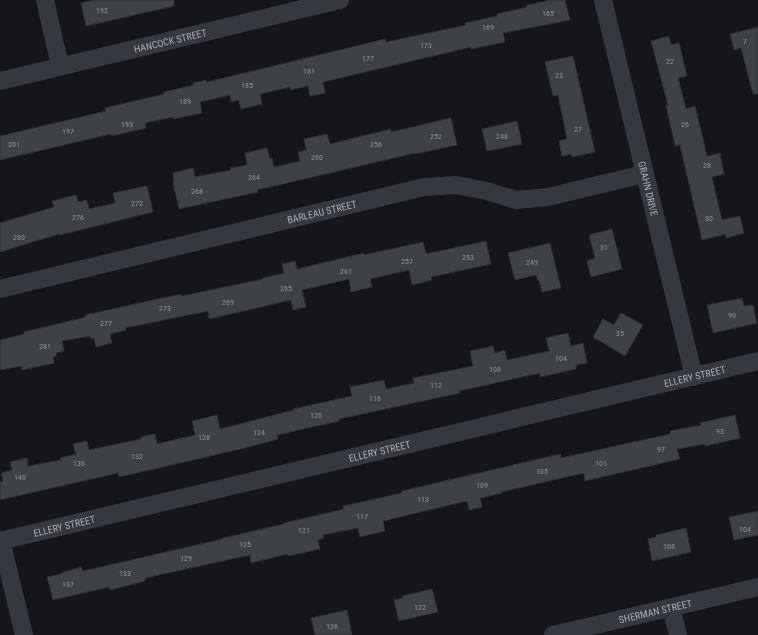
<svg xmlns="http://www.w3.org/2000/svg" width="758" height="635" font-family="'Roboto Condensed',sans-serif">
  <rect width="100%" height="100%" fill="#161618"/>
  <g fill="#404145" stroke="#303034">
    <path d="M 95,0 L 174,0 L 174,6 L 86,26 L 81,3 Z"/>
    <path d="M 551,0 L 565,0 L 570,20 L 503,33 L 505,42 L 471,49 L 471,47 L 323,82 L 325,93 L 310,96 L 308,86 L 290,90 L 290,87 L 260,94 L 262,104 L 241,109 L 239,100 L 231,102 L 230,95 L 200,102 L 202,113 L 174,119 L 173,117 L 145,123 L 146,128 L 112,136 L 111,134 L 0,160 L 0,136 L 106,111 L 105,108 L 164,94 L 164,92 L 194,85 L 193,83 L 206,80 L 207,82 L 385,39 L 386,42 L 466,25 L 465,23 L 497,16 L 497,14 L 527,7 L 527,5 Z"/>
    <path d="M 758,27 L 758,94 L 753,94 L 741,48 L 734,50 L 730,34 Z"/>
    <path d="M 669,36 L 671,45 L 679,43 L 687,76 L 678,78 L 686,109 L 695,106 L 707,156 L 720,153 L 724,174 L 712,177 L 722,220 L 740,216 L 744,233 L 726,238 L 726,234 L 702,240 L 680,145 L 675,146 L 666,105 L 668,105 L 651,41 Z"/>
    <path d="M 573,56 L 595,152 L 572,157 L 571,154 L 562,156 L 559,141 L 567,139 L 558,95 L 553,96 L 545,62 Z"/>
    <path d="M 451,118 L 457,145 L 415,154 L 415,153 L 300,180 L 257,190 L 258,192 L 179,209 L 173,182 L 174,182 L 173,173 L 193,168 L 195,177 L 231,170 L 230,168 L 247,165 L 245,153 L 267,148 L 270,159 L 272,158 L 274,167 L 300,161 L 298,152 L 306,150 L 304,139 L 327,134 L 330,144 L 391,129 L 391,132 Z"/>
    <path d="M 517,121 L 522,144 L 487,151 L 482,129 Z"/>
    <path d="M 147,186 L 153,212 L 60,235 L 59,234 L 0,252 L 0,223 L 54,207 L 52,201 L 76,195 L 78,202 L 87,200 L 89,209 L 115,203 L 113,193 Z"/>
    <path d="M 612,229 L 622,269 L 591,277 L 587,261 L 595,258 L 589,235 Z"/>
    <path d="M 486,241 L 491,264 L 431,277 L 432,280 L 412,285 L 409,270 L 370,279 L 372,287 L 351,292 L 349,279 L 302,290 L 306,307 L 293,310 L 291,300 L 209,319 L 208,311 L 125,328 L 126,330 L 110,334 L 112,343 L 96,347 L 94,338 L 91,339 L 90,336 L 62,341 L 64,351 L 56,353 L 57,356 L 53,357 L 54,363 L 22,370 L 21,366 L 0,370 L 0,340 L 24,334 L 24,332 L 86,317 L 85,315 L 181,294 L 182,296 L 263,279 L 263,278 L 284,273 L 282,264 L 295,261 L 297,269 L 364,253 L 364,255 L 423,242 L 426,254 Z"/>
    <path d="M 550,243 L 561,288 L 542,292 L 539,280 L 538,281 L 536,275 L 515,280 L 508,253 Z"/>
    <path d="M 742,298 L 744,306 L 753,305 L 757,323 L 713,333 L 707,305 Z"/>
    <path d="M 621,313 L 643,325 L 625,356 L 593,337 L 603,319 L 614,325 Z"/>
    <path d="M 568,333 L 571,346 L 583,343 L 587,363 L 576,365 L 576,369 L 540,377 L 540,373 L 459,391 L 460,393 L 339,419 L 339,421 L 277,435 L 278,439 L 245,448 L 119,477 L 118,473 L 0,500 L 0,482 L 3,481 L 1,473 L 12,470 L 10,462 L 27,458 L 28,466 L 61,460 L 60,458 L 76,454 L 73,444 L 87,441 L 89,450 L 141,439 L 141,437 L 155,434 L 157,444 L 195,435 L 192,421 L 217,415 L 220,429 L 294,410 L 293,409 L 352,396 L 350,387 L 384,380 L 386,389 L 414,383 L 413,378 L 473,366 L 470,351 L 493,346 L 495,353 L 505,350 L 507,360 L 549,351 L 546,338 Z"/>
    <path d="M 735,415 L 740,438 L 705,446 L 705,444 L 677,449 L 680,459 L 585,481 L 584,473 L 501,492 L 502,493 L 480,498 L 482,507 L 469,510 L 467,501 L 383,521 L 385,531 L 360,537 L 358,528 L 323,535 L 324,538 L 318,540 L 320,549 L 288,556 L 287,554 L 251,563 L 250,555 L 145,578 L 145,581 L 110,590 L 109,587 L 53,600 L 47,577 L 61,574 L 61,573 L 81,567 L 83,571 L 223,539 L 223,538 L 284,524 L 284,523 L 344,509 L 343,506 L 402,493 L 402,491 L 560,454 L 561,458 L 670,434 L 670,431 L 701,425 L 700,423 Z"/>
    <path d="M 758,511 L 758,535 L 734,540 L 729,517 Z"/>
    <path d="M 686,528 L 691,552 L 652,561 L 648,539 L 656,537 L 656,535 Z"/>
    <path d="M 432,589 L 438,612 L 399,621 L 394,600 L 403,598 L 402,596 Z"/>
    <path d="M 347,610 L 352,635 L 315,635 L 311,618 Z"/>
  </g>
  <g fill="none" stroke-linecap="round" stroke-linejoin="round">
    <g stroke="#37383d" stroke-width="18">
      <path d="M 45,0 L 60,66"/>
      <path id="s1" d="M 603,0 L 694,377"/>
      <path id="s2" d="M 0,81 L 340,0"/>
      <path id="s3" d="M 0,289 L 424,187 L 456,185 L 487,191 L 516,200 L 548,197 L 644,174"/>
      <path d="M 1,540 L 24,635"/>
      <path id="s4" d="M 0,541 L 758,361"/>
      <path d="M 671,608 L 678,635"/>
      <path id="s5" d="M 553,635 L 758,587"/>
    </g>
  </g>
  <g text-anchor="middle" stroke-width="4" stroke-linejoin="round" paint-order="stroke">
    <g font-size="8" fill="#8e929b">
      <text x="102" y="13">192</text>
      <text x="548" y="16">165</text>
      <text x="488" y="30">169</text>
      <text x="745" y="44">7</text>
      <text x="426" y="48">173</text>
      <text x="368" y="61">177</text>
      <text x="670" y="64">22</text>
      <text x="309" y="74">181</text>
      <text x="559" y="78">23</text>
      <text x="247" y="88">185</text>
      <text x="185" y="104">189</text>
      <text x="127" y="127">193</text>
      <text x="685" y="127">26</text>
      <text x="578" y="132">27</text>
      <text x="68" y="134">197</text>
      <text x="436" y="139">252</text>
      <text x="502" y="139">248</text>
      <text x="14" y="147">201</text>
      <text x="376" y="147">256</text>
      <text x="317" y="160">260</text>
      <text x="707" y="168">28</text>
      <text x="254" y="180">264</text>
      <text x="197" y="194">268</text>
      <text x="137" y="206">272</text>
      <text x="78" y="220">276</text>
      <text x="709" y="221">30</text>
      <text x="19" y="240">280</text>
      <text x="604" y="250">31</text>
      <text x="468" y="260">253</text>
      <text x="407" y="264">257</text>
      <text x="532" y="265">249</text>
      <text x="346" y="274">261</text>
      <text x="286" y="291">265</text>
      <text x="228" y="305">269</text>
      <text x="165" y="311">273</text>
      <text x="732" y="318">90</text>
      <text x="106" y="326">277</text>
      <text x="620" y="336">35</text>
      <text x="45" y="349">281</text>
      <text x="561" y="361">104</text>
      <text x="495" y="372">108</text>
      <text x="436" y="388">112</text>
      <text x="375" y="401">116</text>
      <text x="316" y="418">120</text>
      <text x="720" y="434">93</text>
      <text x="259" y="435">124</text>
      <text x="204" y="440">128</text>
      <text x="661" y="452">97</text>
      <text x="137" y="459">132</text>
      <text x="79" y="466">136</text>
      <text x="601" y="466">101</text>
      <text x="542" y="474">105</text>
      <text x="20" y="480">140</text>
      <text x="482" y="488">109</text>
      <text x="423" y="502">113</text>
      <text x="362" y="519">117</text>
      <text x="745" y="532">104</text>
      <text x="304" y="533">121</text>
      <text x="245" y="547">125</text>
      <text x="669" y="549">108</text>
      <text x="186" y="561">129</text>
      <text x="125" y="576">133</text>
      <text x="68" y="587">137</text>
      <text x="420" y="610">122</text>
      <text x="332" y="629">126</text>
    </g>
    <g font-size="10" fill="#a8adb8" stroke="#111113">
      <text dy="4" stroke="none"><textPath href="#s2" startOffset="175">HANCOCK STREET</textPath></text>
      <text dy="4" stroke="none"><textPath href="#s1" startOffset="194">GRAHN DRIVE</textPath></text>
      <text dy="4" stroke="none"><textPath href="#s3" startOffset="331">BARLEAU STREET</textPath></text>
      <text dy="4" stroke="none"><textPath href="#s4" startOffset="714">ELLERY STREET</textPath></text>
      <text dy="4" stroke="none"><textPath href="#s4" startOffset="390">ELLERY STREET</textPath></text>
      <text dy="4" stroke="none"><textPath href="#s4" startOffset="66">ELLERY STREET</textPath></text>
      <text dy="4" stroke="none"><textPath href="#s5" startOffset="105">SHERMAN STREET</textPath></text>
    </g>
  </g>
</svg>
